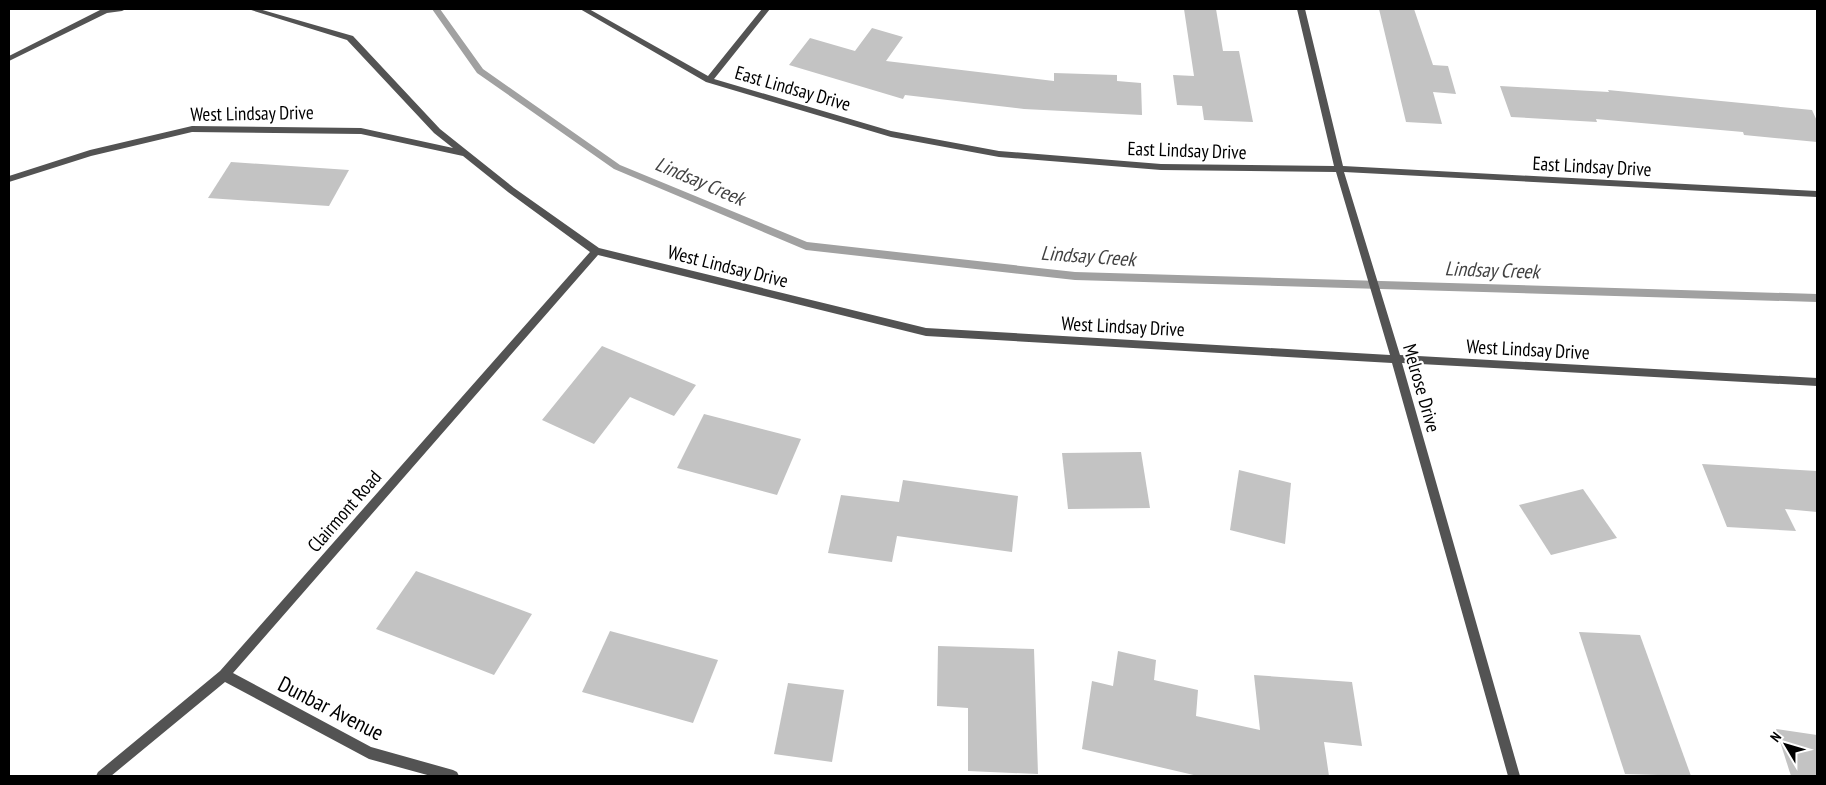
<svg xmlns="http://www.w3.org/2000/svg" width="1826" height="785" font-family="'PT Sans Narrow',sans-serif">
  <rect width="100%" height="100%" fill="#fff"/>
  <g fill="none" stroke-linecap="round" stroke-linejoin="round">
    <path fill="#a1a1a1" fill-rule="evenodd" d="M 432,9 L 440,9 L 483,69 L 620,165 L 807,242 L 1075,272 L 1817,294 L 1817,302 L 1075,280 L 806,250 L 614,169 L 477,73 Z"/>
  </g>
  <g fill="#c3c3c3">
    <path d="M 1184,9 L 1216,9 L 1223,51 L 1239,51 L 1253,122 L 1204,120 L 1202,106 L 1177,105 L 1173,75 L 1194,76 Z"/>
    <path d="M 1379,9 L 1414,9 L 1433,65 L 1448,66 L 1456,94 L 1433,92 L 1442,124 L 1406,122 Z"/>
    <path d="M 872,28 L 903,37 L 886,61 L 1054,81 L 1054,73 L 1117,75 L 1117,81 L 1141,83 L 1142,115 L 1024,109 L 905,95 L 903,99 L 789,65 L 810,38 L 855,51 Z"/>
    <path d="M 1500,86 L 1609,92 L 1608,90 L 1812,110 L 1817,121 L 1817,142 L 1744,135 L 1743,132 L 1596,119 L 1597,122 L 1511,117 Z"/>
    <path d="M 231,162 L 349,170 L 329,206 L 208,198 Z"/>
    <path d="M 602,346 L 696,385 L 674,416 L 630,397 L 594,444 L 542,420 Z"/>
    <path d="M 704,414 L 801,439 L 777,495 L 677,468 Z"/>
    <path d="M 1141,452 L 1150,508 L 1068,509 L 1062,453 Z"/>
    <path d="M 1702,464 L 1817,471 L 1817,512 L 1785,509 L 1796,531 L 1727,527 Z"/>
    <path d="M 1239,470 L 1291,483 L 1285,544 L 1230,530 Z"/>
    <path d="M 903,480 L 1018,496 L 1012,552 L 897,536 L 892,562 L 828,553 L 841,495 L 899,502 Z"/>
    <path d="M 1583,489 L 1617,538 L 1551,555 L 1519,505 Z"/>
    <path d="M 416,571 L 532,614 L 494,675 L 376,629 Z"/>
    <path d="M 610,631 L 718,660 L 693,723 L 582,692 Z"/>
    <path d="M 1579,632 L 1640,635 L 1691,776 L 1625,774 Z"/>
    <path d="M 938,646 L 1034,649 L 1038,774 L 968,771 L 968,708 L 937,706 Z"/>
    <path d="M 1118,651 L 1156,660 L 1154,680 L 1198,690 L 1196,716 L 1260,730 L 1254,675 L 1352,682 L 1362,746 L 1324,742 L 1329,776 L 1198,776 L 1082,749 L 1092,681 L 1113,686 Z"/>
    <path d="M 788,683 L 844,690 L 832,762 L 774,754 Z"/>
    <path d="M 1776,729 L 1817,735 L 1817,776 L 1791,776 Z"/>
  </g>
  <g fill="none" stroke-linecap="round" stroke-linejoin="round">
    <g fill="#535353" fill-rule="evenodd">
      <path d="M 102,9 L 126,9 L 122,11 L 107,13 L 9,61 L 9,56 Z"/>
      <path d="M 248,9 L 259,9 L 353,36 L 440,129 L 514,188 L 599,248 L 926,328 L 1390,355 L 1336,172 L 1161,170 L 999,157 L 891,137 L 706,82 L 580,9 L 589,9 L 708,76 L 762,9 L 770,9 L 714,79 L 891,131 L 999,151 L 1161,164 L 1334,166 L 1297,9 L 1305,9 L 1343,166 L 1817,191 L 1817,197 L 1344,172 L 1400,355 L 1817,378 L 1817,386 L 1402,363 L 1520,776 L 1508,776 L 1392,363 L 926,336 L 598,255 L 233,673 L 371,747 L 453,770 L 457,772 L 459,776 L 431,776 L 369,759 L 225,682 L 111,776 L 96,776 L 98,772 L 220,671 L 590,252 L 508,192 L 463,156 L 361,134 L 192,132 L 91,156 L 9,182 L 9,176 L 90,150 L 192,126 L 361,128 L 453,148 L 434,133 L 347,40 Z"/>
    </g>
  </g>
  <g text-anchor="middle" stroke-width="4.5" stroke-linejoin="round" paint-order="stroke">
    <g font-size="19" fill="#000" stroke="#fff">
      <text transform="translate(793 88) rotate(16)" y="7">East Lindsay Drive</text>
      <text transform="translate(252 113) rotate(-1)" y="7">West Lindsay Drive</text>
      <text transform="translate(1187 150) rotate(2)" y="7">East Lindsay Drive</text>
      <text transform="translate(1592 166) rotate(3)" y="7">East Lindsay Drive</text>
      <text transform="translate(728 266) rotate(14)" y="7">West Lindsay Drive</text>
      <text transform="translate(1123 326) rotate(3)" y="7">West Lindsay Drive</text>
      <text transform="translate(1528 349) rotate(3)" y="7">West Lindsay Drive</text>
      <text transform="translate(1422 388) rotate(74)" y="7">Melrose Drive</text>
      <text transform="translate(344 511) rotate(-49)" y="7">Clairmont Road</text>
    </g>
    <g font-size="20" font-style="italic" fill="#424242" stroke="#fff">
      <text transform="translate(700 181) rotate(23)" y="7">Lindsay Creek</text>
      <text transform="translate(1088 256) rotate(4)" y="7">Lindsay Creek</text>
      <text transform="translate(1492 270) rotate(2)" y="7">Lindsay Creek</text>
    </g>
    <g font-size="22" fill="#000" stroke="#fff">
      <text transform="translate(331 708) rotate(27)" y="8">Dunbar Avenue</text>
    </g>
  </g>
  <rect width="1826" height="785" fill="none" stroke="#000000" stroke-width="20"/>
  <g transform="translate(1786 745) rotate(308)" stroke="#ffffff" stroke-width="4" paint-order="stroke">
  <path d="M0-4L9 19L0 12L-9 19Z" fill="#000000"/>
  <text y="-8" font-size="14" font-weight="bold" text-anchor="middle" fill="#000000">N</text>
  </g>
</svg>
